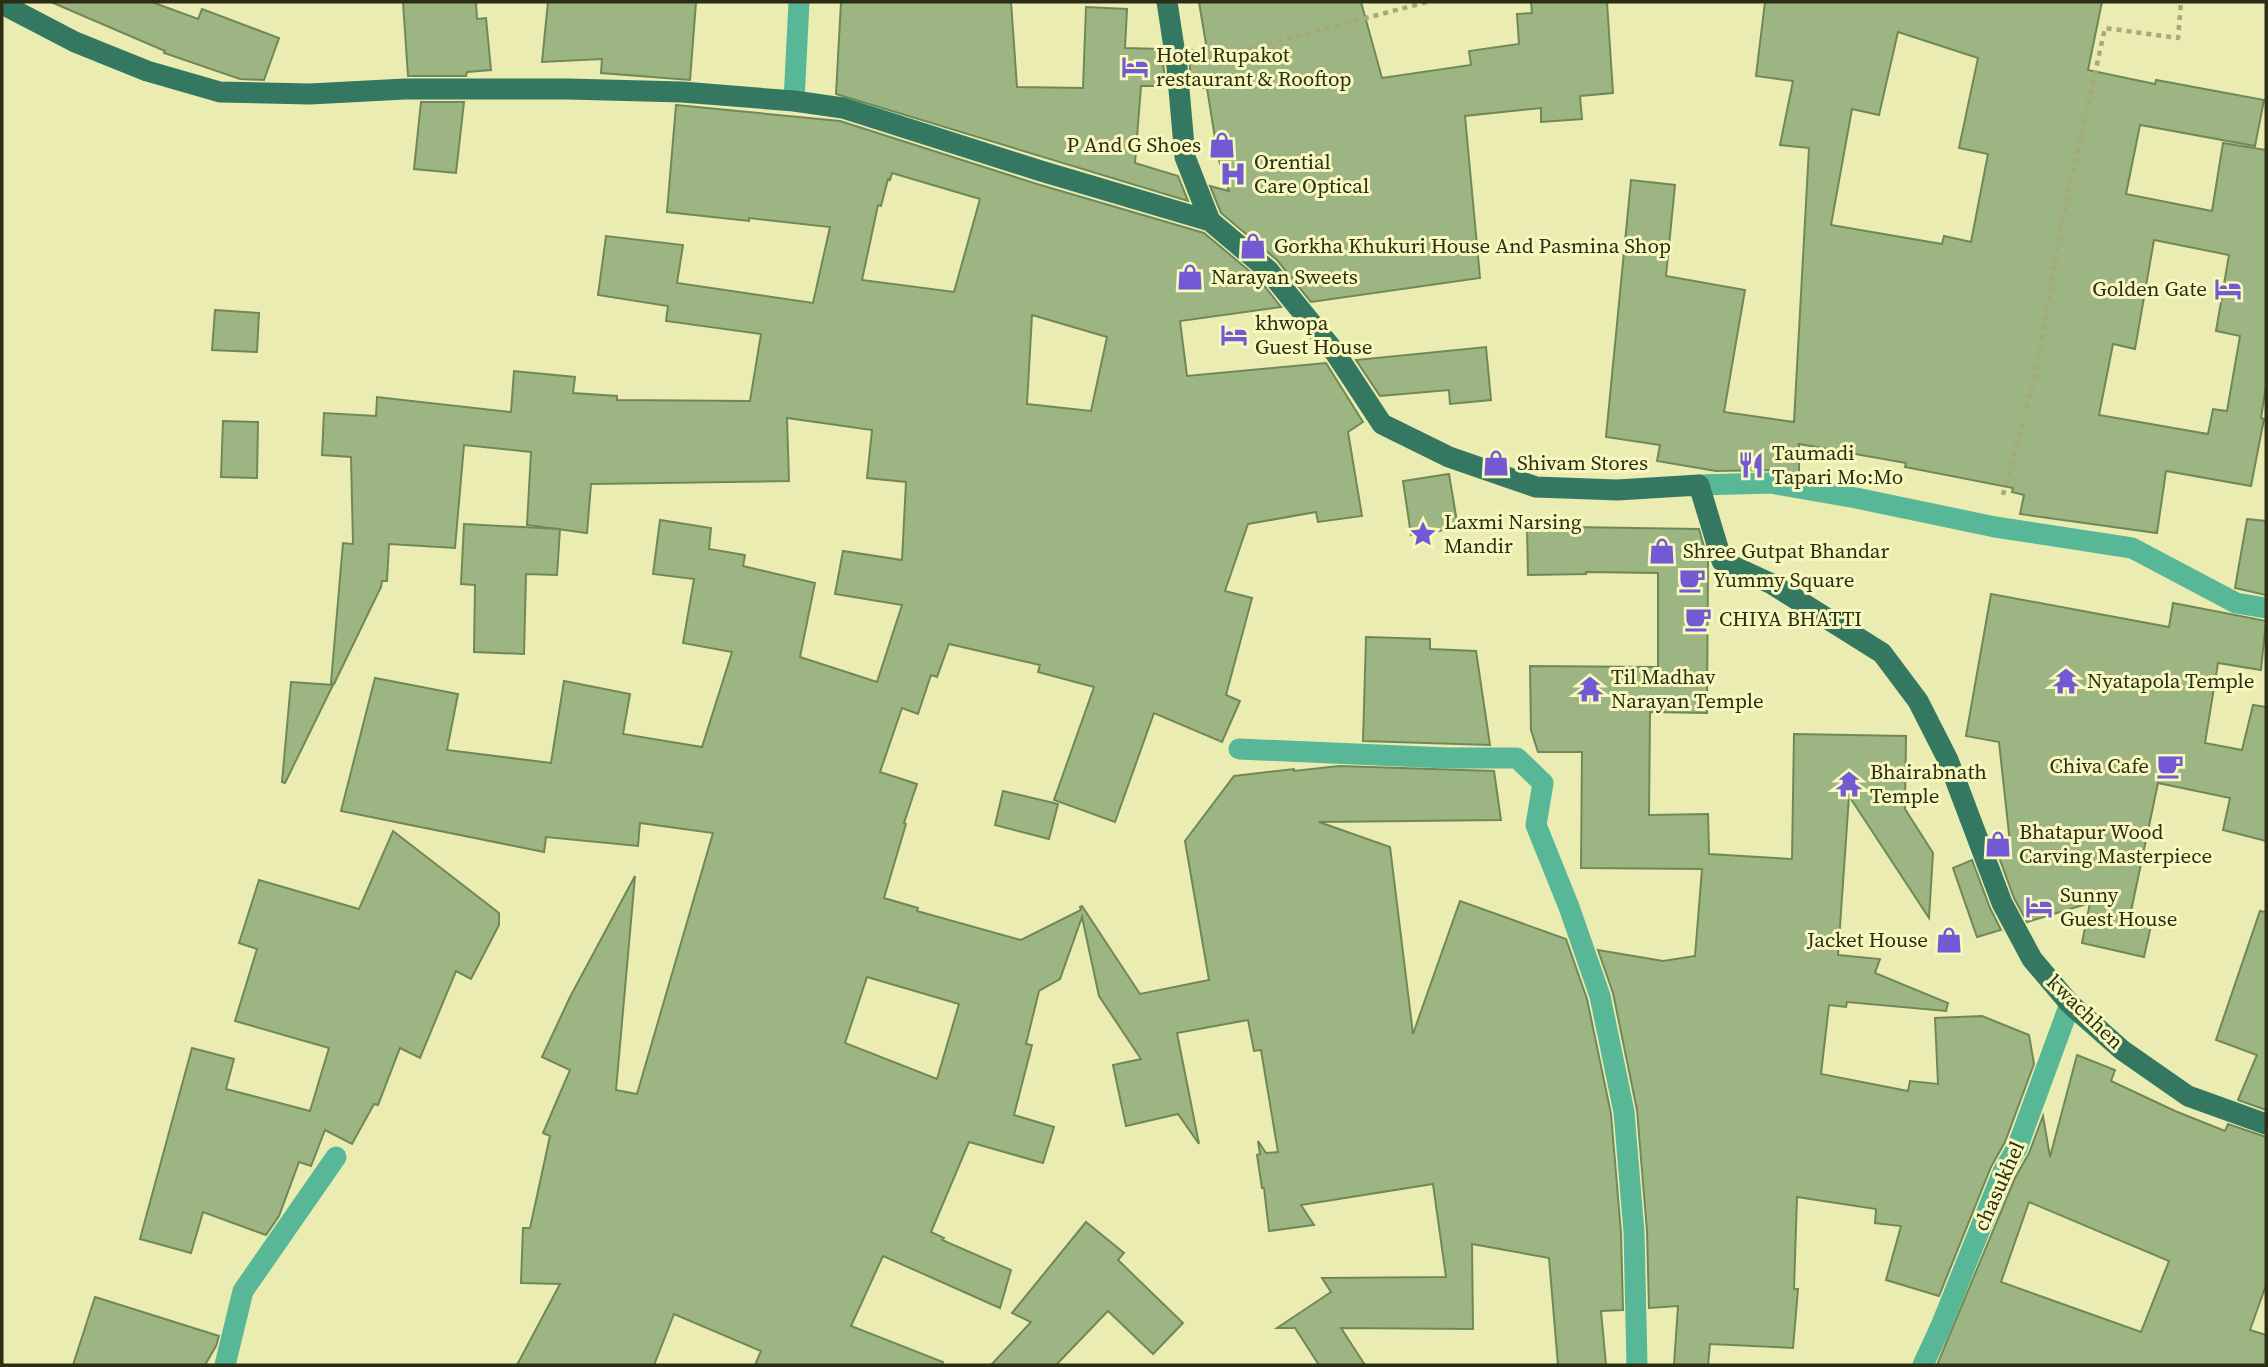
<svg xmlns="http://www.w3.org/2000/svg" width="2268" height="1367" font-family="'Source Serif 4',serif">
  <rect width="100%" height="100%" fill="#eaecb1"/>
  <g fill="#9db582" stroke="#708857" stroke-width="2" fill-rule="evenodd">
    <path d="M 51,2 L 152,2 L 198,19 L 202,9 L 279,38 L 264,80 L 240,79 L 164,53 L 165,51 Z"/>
    <path d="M 403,2 L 476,2 L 477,19 L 486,18 L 491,70 L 467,72 L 466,76 L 408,76 Z"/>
    <path d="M 548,2 L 696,2 L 690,80 L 601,73 L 602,59 L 542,62 Z"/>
    <path d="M 841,2 L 1011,2 L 1017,87 L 1083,88 L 1086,7 L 1127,9 L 1125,48 L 1161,49 L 1166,86 L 1141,86 L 1135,163 L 1178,176 L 1188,201 L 836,94 Z"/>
    <path d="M 1199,2 L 1361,2 L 1382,78 L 1471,65 L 1469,51 L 1519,44 L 1517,14 L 1532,13 L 1531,2 L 1607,2 L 1613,93 L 1580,96 L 1582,119 L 1541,122 L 1541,108 L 1465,116 L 1480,278 L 1311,302 L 1277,260 L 1221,213 L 1210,186 L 1229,191 L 1218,157 L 1207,88 L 1192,87 L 1188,50 L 1207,50 Z"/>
    <path d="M 1765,2 L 2102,2 L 2088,70 L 2155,84 L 2156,80 L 2264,100 L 2255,146 L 2140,125 L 2126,194 L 2212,211 L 2223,143 L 2266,150 L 2266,386 L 2261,418 L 2264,419 L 2251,486 L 2166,471 L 2157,533 L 2020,514 L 2024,495 L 2012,492 L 2013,488 L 1905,467 L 1906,463 L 1799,444 L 1799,475 L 1770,470 L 1716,471 L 1657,461 L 1660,445 L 1606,437 L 1631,180 L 1675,185 L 1666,276 L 1745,290 L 1724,412 L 1794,422 L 1809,148 L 1780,145 L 1793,81 L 1756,76 ZM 1898,32 L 1978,58 L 1959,148 L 1988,154 L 1971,242 L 1944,236 L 1942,244 L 1831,225 L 1852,109 L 1879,115 ZM 2154,240 L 2229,255 L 2216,331 L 2240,336 L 2227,411 L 2213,409 L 2208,434 L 2099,415 L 2113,344 L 2135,349 Z"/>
    <path d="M 421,102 L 464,102 L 456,173 L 414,169 Z"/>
    <path d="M 676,105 L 840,121 L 1037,184 L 1204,233 L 1259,279 L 1281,307 L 1180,321 L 1187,376 L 1326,363 L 1363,422 L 1348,432 L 1362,516 L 1318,522 L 1316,512 L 1248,524 L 1225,591 L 1252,598 L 1226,695 L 1240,701 L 1222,742 L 1154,713 L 1115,822 L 1054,800 L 1094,687 L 1038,672 L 1040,665 L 949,644 L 937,677 L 931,675 L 918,714 L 902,708 L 880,772 L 917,784 L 904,823 L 906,824 L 884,898 L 918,908 L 917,911 L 1021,940 L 1081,910 L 1080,907 L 1082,906 L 1140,994 L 1209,980 L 1185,841 L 1234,776 L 1294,769 L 1294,771 L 1339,766 L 1494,771 L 1501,820 L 1319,822 L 1390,847 L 1413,1034 L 1460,901 L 1566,939 L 1587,999 L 1611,1114 L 1621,1233 L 1623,1310 L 1601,1311 L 1606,1365 L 1558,1365 L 1549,1258 L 1472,1244 L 1473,1329 L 1341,1328 L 1365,1365 L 1319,1365 L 1295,1328 L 1277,1328 L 1331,1292 L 1322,1278 L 1446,1277 L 1433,1184 L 1301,1205 L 1314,1225 L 1269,1231 L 1264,1188 L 1262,1188 L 1257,1155 L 1260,1154 L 1258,1141 L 1266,1153 L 1278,1152 L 1261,1050 L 1254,1051 L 1248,1020 L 1177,1033 L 1199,1144 L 1178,1114 L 1126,1126 L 1113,1065 L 1141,1059 L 1099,996 L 1082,917 L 1060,979 L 1039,991 L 1026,1044 L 1032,1045 L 1014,1115 L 1054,1127 L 1043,1163 L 969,1142 L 931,1232 L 944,1238 L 942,1240 L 1011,1270 L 1000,1308 L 883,1256 L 851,1326 L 943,1362 L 942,1365 L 755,1365 L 761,1351 L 674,1314 L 654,1365 L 517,1365 L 560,1284 L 521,1283 L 523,1228 L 530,1228 L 550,1136 L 543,1133 L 570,1070 L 542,1057 L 570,997 L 635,876 L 616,1090 L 637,1094 L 713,833 L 640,823 L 638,846 L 546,837 L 544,852 L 341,811 L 375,678 L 458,694 L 447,750 L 551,763 L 564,681 L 630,694 L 623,734 L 702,747 L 732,652 L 683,643 L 694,579 L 653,574 L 660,520 L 711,528 L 709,549 L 745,555 L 743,566 L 815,583 L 800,657 L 877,682 L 902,605 L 835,594 L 843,551 L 902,560 L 906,482 L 867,478 L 872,430 L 787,418 L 789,481 L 591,484 L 587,533 L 527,525 L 531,452 L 464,445 L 455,548 L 389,544 L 387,581 L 382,581 L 381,587 L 334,684 L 331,683 L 343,543 L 353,544 L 351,457 L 322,455 L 324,413 L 376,416 L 377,397 L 511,412 L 514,371 L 575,377 L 573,393 L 617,396 L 617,400 L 750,401 L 761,334 L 666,321 L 668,306 L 598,295 L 606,236 L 683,245 L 677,283 L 813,303 L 830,227 L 749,218 L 749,221 L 667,212 ZM 892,173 L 980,199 L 954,292 L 862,280 L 878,205 L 881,206 L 888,179 L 890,180 ZM 1032,315 L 1107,337 L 1091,411 L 1027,404 ZM 867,977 L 959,1004 L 937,1079 L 845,1043 Z"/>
    <path d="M 215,310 L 259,313 L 257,352 L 212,350 Z"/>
    <path d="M 1486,347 L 1491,400 L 1450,404 L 1449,390 L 1380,396 L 1356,360 Z"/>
    <path d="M 223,421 L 258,422 L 257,478 L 221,477 Z"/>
    <path d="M 1449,474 L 1458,528 L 1411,535 L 1403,481 Z"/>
    <path d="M 2247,519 L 2266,521 L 2266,595 L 2235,588 Z"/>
    <path d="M 464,524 L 560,529 L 557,575 L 526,574 L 524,654 L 474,652 L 475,585 L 461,584 Z"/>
    <path d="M 1570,527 L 1699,529 L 1708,561 L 1707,713 L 1650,712 L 1649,815 L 1708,814 L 1709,854 L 1792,859 L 1794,734 L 1906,736 L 1905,809 L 1933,853 L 1929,918 L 1849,796 L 1838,955 L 1880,959 L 1875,973 L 1948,1003 L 1946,1011 L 1847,1002 L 1846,1007 L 1829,1005 L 1821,1074 L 1908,1091 L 1910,1081 L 1938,1084 L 1935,1018 L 1982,1016 L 2029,1035 L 2034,1064 L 2005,1142 L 1991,1167 L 1939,1296 L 1886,1280 L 1901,1226 L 1875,1223 L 1876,1209 L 1797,1197 L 1794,1289 L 1798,1289 L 1793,1348 L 1710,1344 L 1708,1365 L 1674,1365 L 1678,1306 L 1649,1308 L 1647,1231 L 1637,1110 L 1613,993 L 1598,950 L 1663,961 L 1695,956 L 1702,869 L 1581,868 L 1582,752 L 1538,752 L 1531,730 L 1530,666 L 1658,667 L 1658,573 L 1586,572 L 1586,574 L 1528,575 L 1527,528 Z"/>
    <path d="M 1991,594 L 2169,627 L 2173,603 L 2266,621 L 2261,670 L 2218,663 L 2205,743 L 2242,750 L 2253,705 L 2266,707 L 2266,841 L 2223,830 L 2230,798 L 2158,783 L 2130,916 L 2152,921 L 2144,957 L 2082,943 L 2090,903 L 2027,922 L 2014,898 L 1996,849 L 2010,843 L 1999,742 L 1966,736 Z"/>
    <path d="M 1366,637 L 1430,639 L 1430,649 L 1476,651 L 1490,745 L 1363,741 Z"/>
    <path d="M 291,682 L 333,685 L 285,783 L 282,782 Z"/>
    <path d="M 1003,791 L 1058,804 L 1049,839 L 995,825 Z"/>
    <path d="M 393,831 L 499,913 L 499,925 L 471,979 L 456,971 L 420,1058 L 400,1048 L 378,1105 L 374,1104 L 352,1144 L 325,1130 L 311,1166 L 299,1162 L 279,1216 L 266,1235 L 203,1212 L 191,1253 L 140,1239 L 192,1048 L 234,1059 L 226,1089 L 310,1111 L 329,1048 L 235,1021 L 257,949 L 239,943 L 259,880 L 359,909 Z"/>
    <path d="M 1972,860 L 1990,908 L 2001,930 L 1977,937 L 1953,868 Z"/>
    <path d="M 2260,911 L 2266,912 L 2266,1110 L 2238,1100 L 2257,1055 L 2216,1040 Z"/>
    <path d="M 2077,1055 L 2115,1070 L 2111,1081 L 2175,1111 L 2225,1131 L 2228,1124 L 2266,1137 L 2266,1285 L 2250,1330 L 2266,1335 L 2266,1365 L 1937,1365 L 2015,1178 L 2029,1153 L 2043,1116 L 2050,1157 ZM 2029,1202 L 2169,1261 L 2141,1332 L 2001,1282 Z"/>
    <path d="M 1086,1222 L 1124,1253 L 1118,1260 L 1183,1323 L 1153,1354 L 1108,1311 L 1056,1365 L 991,1365 L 1031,1322 L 1012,1313 Z"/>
    <path d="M 95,1297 L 219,1336 L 216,1346 L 205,1365 L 73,1365 Z"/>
  </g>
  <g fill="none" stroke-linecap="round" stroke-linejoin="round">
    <g stroke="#a8a97b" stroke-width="4.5" stroke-dasharray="5 5" stroke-linecap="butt">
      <path d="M 1209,59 L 1427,2"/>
      <path d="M 2003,495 L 2037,368 L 2060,231 L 2105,28 L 2178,38 L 2181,2"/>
    </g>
    <g stroke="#58b797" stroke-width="21">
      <path d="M 794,101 L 799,2"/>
      <path d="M 1699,485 L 1770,483 L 1856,498 L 1995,527 L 2132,548 L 2236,603 L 2266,608"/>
      <path d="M 1239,749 L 1447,758 L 1517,758 L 1543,783 L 1536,825 L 1569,907 L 1600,996 L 1624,1112 L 1634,1232 L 1637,1365"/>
      <path d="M 225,1365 L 243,1291 L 336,1157"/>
      <path d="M 1923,1365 L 1941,1326 L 2003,1172 L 2017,1148 L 2070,1004"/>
    </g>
    <g stroke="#357862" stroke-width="21">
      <path d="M 1167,2 L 1177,67 L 1185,157 L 1210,221"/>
      <path d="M 2,4 L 75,42 L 147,71 L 220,92 L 310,94 L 405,89 L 568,89 L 682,92 L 794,101 L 843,108 L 1041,171 L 1210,221 L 1268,270 L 1334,351 L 1382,424 L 1449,457 L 1536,487 L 1617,490 L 1699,485 L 1722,561 L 1772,584 L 1882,653 L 1918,701 L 1948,760 L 2002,903 L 2032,959 L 2070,1004 L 2122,1050 L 2188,1096 L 2266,1124"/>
    </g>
  </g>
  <defs>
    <g id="hotel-bare" transform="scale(2.1)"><path d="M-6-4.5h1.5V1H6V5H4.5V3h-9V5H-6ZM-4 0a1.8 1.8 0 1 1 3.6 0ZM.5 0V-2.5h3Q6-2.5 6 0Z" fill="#7359d3" stroke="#f7f9be" stroke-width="2.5" paint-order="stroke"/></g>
    <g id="shop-bare" transform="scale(2.1)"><path d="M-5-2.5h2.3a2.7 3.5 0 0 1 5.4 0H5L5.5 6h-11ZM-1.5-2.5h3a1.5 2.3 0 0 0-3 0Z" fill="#7359d3" stroke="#f7f9be" stroke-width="2.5" paint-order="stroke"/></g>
    <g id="hospital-bare" transform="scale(2.1)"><path d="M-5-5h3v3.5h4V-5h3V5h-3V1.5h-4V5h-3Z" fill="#7359d3" stroke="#f7f9be" stroke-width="2.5" paint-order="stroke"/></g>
    <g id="restaurant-bare" transform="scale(2.1)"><path d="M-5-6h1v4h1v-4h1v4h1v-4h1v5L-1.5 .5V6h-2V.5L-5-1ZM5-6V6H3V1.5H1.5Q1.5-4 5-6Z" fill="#7359d3" stroke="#f7f9be" stroke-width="2.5" paint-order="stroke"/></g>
    <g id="sight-bare" transform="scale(2.1)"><path d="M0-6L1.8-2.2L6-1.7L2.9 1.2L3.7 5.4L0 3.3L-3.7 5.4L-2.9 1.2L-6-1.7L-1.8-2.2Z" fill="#7359d3" stroke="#f7f9be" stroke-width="2.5" paint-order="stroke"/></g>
    <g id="cafe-bare" transform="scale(2.1)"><path d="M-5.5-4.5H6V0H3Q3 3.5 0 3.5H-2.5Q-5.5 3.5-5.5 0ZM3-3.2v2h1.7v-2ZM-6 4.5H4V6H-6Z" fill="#7359d3" stroke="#f7f9be" stroke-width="2.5" paint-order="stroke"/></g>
    <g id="temple-bare" transform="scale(2.1)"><path d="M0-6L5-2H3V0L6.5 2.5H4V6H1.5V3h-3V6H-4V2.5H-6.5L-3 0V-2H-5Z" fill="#7359d3" stroke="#f7f9be" stroke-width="2.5" paint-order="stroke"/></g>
  </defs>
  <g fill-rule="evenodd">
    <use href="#hotel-bare" x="1135" y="67"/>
    <use href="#shop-bare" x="1222" y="145"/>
    <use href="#hospital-bare" x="1233" y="174"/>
    <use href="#shop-bare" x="1253" y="246"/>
    <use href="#shop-bare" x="1190" y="277"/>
    <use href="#hotel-bare" x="2228" y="289"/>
    <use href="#hotel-bare" x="1234" y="335"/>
    <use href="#shop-bare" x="1496" y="463"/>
    <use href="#restaurant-bare" x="1751" y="465"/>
    <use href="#sight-bare" x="1423" y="534"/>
    <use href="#shop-bare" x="1662" y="551"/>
    <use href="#cafe-bare" x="1692" y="580"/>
    <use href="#cafe-bare" x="1698" y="619"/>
    <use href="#temple-bare" x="2066" y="681"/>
    <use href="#temple-bare" x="1590" y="689"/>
    <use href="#cafe-bare" x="2170" y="766"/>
    <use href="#temple-bare" x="1849" y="784"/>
    <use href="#shop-bare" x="1998" y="844"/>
    <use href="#hotel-bare" x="2039" y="907"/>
    <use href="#shop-bare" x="1949" y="940"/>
  </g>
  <g text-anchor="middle" stroke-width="6" stroke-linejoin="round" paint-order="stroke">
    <g font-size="21" fill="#2c2d16" stroke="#f7f9be" text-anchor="start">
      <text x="1156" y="62">Hotel Rupakot<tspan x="1156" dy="24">restaurant &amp; Rooftop</tspan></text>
      <text x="1201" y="152" text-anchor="end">P And G Shoes</text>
      <text x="1254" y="169">Orential<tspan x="1254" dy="24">Care Optical</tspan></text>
      <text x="1274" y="253">Gorkha Khukuri House And Pasmina Shop</text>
      <text x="1211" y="284">Narayan Sweets</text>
      <text x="2207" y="296" text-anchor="end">Golden Gate</text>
      <text x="1255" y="330">khwopa<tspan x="1255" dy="24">Guest House</tspan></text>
      <text x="1772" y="460">Taumadi<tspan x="1772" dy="24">Tapari Mo:Mo</tspan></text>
      <text x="1517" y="470">Shivam Stores</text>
      <text x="1444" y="529">Laxmi Narsing<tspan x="1444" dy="24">Mandir</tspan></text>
      <text x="1683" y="558">Shree Gutpat Bhandar</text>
      <text x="1713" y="587">Yummy Square</text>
      <text x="1719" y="626">CHIYA BHATTI</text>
      <text x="1611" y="684">Til Madhav<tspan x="1611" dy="24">Narayan Temple</tspan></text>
      <text x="2087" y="688">Nyatapola Temple</text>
      <text x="2149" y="773" text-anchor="end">Chiva Cafe</text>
      <text x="1870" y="779">Bhairabnath<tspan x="1870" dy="24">Temple</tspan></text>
      <text x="2019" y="839">Bhatapur Wood<tspan x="2019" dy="24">Carving Masterpiece</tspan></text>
      <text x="2060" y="902">Sunny<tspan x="2060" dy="24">Guest House</tspan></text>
      <text x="1928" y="947" text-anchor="end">Jacket House</text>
    </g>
    <g font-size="21" fill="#2c2d16" stroke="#f7f9be">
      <text transform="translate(2085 1012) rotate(44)" y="7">kwachhen</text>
      <text transform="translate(1999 1186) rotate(-66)" y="7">chasukhel</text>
    </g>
  </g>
  <rect width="2268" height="1367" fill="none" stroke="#2c2d16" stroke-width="7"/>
</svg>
